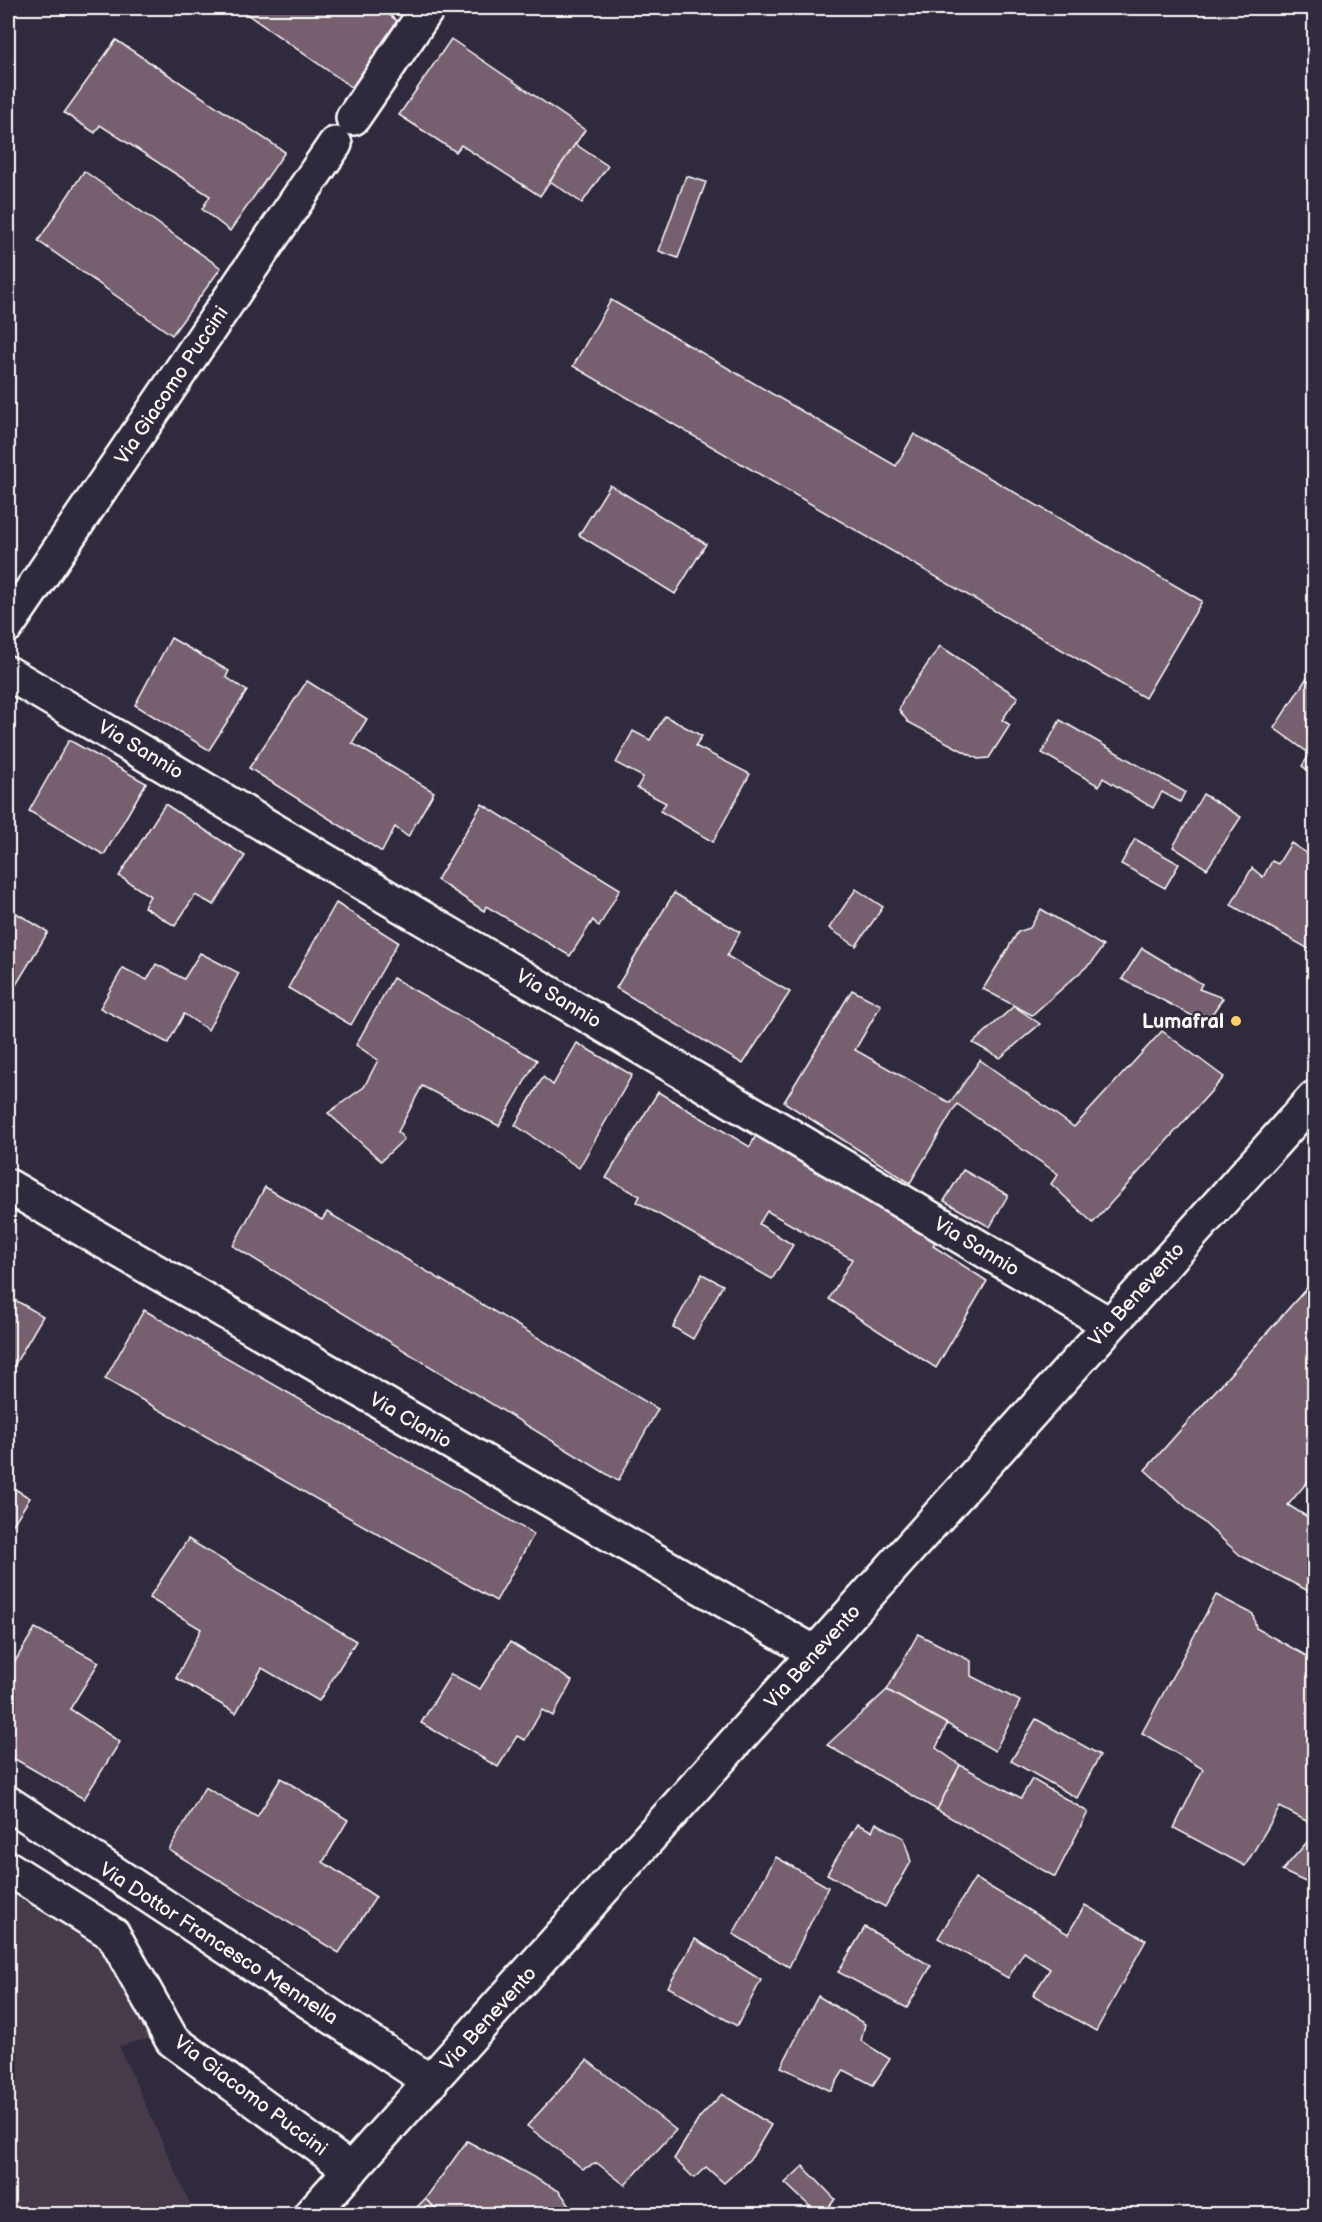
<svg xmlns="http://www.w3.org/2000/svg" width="1322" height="2222" font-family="'Balsamiq Sans',sans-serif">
  <rect width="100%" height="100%" fill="#2f2a3d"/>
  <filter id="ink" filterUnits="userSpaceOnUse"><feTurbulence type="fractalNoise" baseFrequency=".0167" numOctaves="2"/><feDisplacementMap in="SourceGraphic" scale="12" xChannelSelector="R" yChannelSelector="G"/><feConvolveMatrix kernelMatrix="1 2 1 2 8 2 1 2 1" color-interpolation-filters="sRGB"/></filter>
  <g filter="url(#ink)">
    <path fill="#443a4b" d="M 8,1882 L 104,1943 L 156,2037 L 119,2046 L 191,2206 L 183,2214 L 8,2214 Z"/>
    <g fill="#76616d" stroke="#fff" stroke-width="1.5">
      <path d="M 238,8 L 389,8 L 386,12 L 397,21 L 353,88 Z"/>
      <path d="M 451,39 L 585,130 L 540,196 L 461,145 L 456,152 L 399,115 Z"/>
      <path d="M 116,40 L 285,152 L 230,231 L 202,209 L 210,196 L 100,125 L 95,133 L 64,113 Z"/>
      <path d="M 575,144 L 608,166 L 582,203 L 550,181 Z"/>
      <path d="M 84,171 L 221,268 L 172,335 L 38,241 Z"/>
      <path d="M 686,176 L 706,182 L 678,258 L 659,251 Z"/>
      <path d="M 611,300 L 896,466 L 914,434 L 1202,601 L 1145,698 L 573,366 Z"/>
      <path d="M 610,485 L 706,544 L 675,594 L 579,535 Z"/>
      <path d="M 171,638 L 229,671 L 226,677 L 247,691 L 209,750 L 135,705 Z"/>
      <path d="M 940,646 L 1018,697 L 1002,720 L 1010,725 L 989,758 L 978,759 L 908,722 L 899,710 L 904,698 Z"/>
      <path d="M 1306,679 L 1314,684 L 1314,775 L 1302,766 L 1310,754 L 1274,728 Z"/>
      <path d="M 307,681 L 367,719 L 352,743 L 434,792 L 408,837 L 395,827 L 382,852 L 249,768 Z"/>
      <path d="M 665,716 L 702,736 L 695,746 L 750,774 L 713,842 L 660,811 L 666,803 L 637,788 L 643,777 L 616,763 L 633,731 L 650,740 Z"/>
      <path d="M 1060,720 L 1185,792 L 1180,802 L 1162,792 L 1153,808 L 1103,778 L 1099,786 L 1042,753 Z"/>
      <path d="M 69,740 L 146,783 L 104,855 L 29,811 Z"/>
      <path d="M 1203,794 L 1241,817 L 1207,869 L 1173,847 Z"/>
      <path d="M 165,804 L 245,856 L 214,905 L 195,895 L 175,926 L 144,907 L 150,896 L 119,876 Z"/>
      <path d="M 482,804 L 620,889 L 599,927 L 593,920 L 570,956 L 486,906 L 484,911 L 437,880 Z"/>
      <path d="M 1135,839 L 1179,864 L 1165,888 L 1121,864 Z"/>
      <path d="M 1291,843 L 1314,858 L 1314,952 L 1231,905 L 1252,868 L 1263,877 L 1272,861 L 1278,864 Z"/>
      <path d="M 856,889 L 883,907 L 856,946 L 829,928 Z"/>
      <path d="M 674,893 L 740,932 L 727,956 L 790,992 L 743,1064 L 616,988 Z"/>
      <path d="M 336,903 L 398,942 L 351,1025 L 288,988 Z"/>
      <path d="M 8,908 L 48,932 L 16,985 L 8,980 Z"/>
      <path d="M 1041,909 L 1103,946 L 1093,961 L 1032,1015 L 983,989 L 1018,932 L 1030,928 Z"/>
      <path d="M 1142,948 L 1202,984 L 1199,989 L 1223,998 L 1206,1023 L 1122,979 Z"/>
      <path d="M 200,953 L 239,973 L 208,1030 L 184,1014 L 168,1043 L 100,1008 L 123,968 L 147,980 L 156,964 L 184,979 Z"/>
      <path d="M 393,978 L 537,1060 L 499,1126 L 422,1086 L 398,1132 L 404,1139 L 381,1161 L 328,1113 L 364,1087 L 378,1060 L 356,1045 Z"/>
      <path d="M 852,990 L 881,1005 L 855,1050 L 950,1103 L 980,1060 L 1074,1127 L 1162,1031 L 1224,1077 L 1093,1223 L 1051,1184 L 1058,1174 L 957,1104 L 910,1183 L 784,1102 Z"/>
      <path d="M 1014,1006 L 1040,1024 L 1000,1058 L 973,1043 Z"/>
      <path d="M 577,1043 L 632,1075 L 579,1168 L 515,1125 L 543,1077 L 553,1085 Z"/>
      <path d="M 658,1092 L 750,1147 L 757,1133 L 938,1235 L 933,1246 L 987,1281 L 936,1368 L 829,1299 L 852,1259 L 767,1211 L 759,1224 L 793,1245 L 772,1279 L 637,1202 L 640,1196 L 606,1178 Z"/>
      <path d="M 963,1170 L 1008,1195 L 990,1227 L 944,1201 Z"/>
      <path d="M 265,1187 L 322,1220 L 327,1212 L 658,1409 L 618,1481 L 233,1246 Z"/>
      <path d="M 702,1274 L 723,1285 L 693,1339 L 673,1327 Z"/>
      <path d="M 1313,1281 L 1314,1474 L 1288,1505 L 1314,1521 L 1314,1594 L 1241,1556 L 1145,1470 Z"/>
      <path d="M 8,1296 L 43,1316 L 11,1371 L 8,1369 Z"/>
      <path d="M 144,1310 L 534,1534 L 496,1601 L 105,1379 Z"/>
      <path d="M 8,1485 L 30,1498 L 8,1532 Z"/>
      <path d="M 188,1539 L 356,1641 L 319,1701 L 262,1668 L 236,1713 L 176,1678 L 201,1629 L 149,1598 Z"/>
      <path d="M 1216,1595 L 1253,1614 L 1256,1628 L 1314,1660 L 1314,1825 L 1280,1807 L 1245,1866 L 1174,1828 L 1203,1769 L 1142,1733 Z"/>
      <path d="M 35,1628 L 99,1662 L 70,1709 L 120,1742 L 84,1799 L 8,1755 L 8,1673 Z"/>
      <path d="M 918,1634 L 971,1661 L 971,1676 L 1020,1701 L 995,1751 L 887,1690 Z"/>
      <path d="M 510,1642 L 572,1681 L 553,1716 L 542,1710 L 525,1740 L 517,1736 L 498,1767 L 421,1723 L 451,1674 L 480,1689 Z"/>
      <path d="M 887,1690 L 947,1724 L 936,1748 L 960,1765 L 937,1810 L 827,1745 Z"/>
      <path d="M 1036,1719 L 1100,1755 L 1077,1798 L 1011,1761 Z"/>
      <path d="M 960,1765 L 1021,1798 L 1032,1779 L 1088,1812 L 1055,1877 L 937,1810 Z"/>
      <path d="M 281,1778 L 348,1820 L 323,1862 L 376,1897 L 339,1953 L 169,1850 L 205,1787 L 257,1817 Z"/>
      <path d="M 876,1823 L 904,1838 L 911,1862 L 885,1907 L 827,1874 L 857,1824 L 872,1831 Z"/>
      <path d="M 1314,1834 L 1314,1886 L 1282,1871 Z"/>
      <path d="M 776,1857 L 828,1887 L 789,1967 L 733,1934 Z"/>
      <path d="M 975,1878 L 1068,1934 L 1085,1905 L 1146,1940 L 1096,2031 L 1033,1995 L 1050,1969 L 1024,1952 L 1008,1978 L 938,1938 Z"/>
      <path d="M 865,1927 L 931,1966 L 907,2008 L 838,1972 Z"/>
      <path d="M 695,1939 L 761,1980 L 737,2026 L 668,1987 Z"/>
      <path d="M 818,1996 L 865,2024 L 861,2041 L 890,2059 L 873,2085 L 844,2070 L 831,2091 L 781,2067 Z"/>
      <path d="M 587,2060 L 676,2130 L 625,2185 L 597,2163 L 583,2169 L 527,2126 Z"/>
      <path d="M 722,2094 L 771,2125 L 752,2157 L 724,2183 L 706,2167 L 694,2178 L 674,2159 L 700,2117 Z"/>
      <path d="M 467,2141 L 559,2191 L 577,2214 L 443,2214 L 425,2199 Z"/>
      <path d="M 803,2166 L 835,2199 L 824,2214 L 818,2214 L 785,2183 Z"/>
      <path d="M 425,2199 L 442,2214 L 410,2214 Z"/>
    </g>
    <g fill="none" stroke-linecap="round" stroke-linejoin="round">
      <g stroke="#fff" stroke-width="38">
        <g id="minor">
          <path d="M 353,118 L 428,8"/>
          <path d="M 8,625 L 335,144"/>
          <path d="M 8,673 L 1109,1324"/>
          <path d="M 8,1186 L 815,1653"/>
          <path d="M 8,1803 L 431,2082"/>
          <path d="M 8,1868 L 113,1934 L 172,2040 L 351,2170"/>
        </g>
      </g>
      <g stroke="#fff" stroke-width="38">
        <path id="secondary" d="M 311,2214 L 1314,1098"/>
      </g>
      <use href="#minor" stroke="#2f2a3d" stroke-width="33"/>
      <use href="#secondary" stroke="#2f2a3d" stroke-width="33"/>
    </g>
  </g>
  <circle fill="#ffd166" stroke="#2f2a3d" stroke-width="2" cx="1236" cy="1021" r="6"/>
  <g text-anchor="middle" stroke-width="4.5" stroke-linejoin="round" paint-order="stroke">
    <g font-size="20" fill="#fff" stroke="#2f2a3d">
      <text transform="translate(171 385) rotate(-56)" y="7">Via Giacomo Puccini</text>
      <text transform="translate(141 749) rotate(31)" y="7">Via Sannio</text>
      <text transform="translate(559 998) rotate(31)" y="7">Via Sannio</text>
      <text transform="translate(977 1246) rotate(31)" y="7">Via Sannio</text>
      <text transform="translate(1136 1294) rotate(-48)" y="7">Via Benevento</text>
      <text transform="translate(411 1420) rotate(30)" y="7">Via Clanio</text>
      <text transform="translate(812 1656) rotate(-48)" y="7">Via Benevento</text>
      <text transform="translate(219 1943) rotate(33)" y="7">Via Dottor Francesco Mennella</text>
      <text transform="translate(488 2018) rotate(-48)" y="7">Via Benevento</text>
      <text transform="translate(251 2095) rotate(37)" y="7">Via Giacomo Puccini</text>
    </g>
    <g font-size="20" font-weight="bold" fill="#fff" stroke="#2f2a3d" text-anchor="end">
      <text x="1224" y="1028">Lumafral</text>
    </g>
  </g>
  <rect width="1322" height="2222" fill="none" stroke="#2f2a3d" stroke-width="30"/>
  <rect x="15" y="15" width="1292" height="2192" fill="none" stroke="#fff" stroke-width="2" filter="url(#ink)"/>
</svg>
